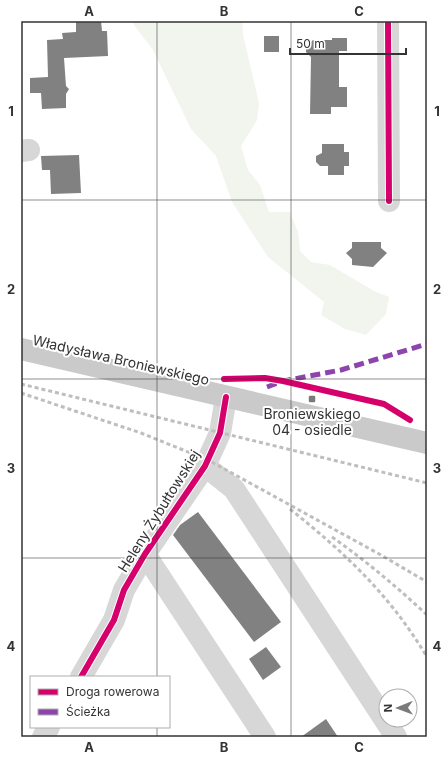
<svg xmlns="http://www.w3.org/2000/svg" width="448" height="758" font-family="Inter,sans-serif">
  <rect width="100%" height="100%" fill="#fff"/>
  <path fill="#f1f5ed" d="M 133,21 L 242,21 L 243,35 L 259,103 L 257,120 L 241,146 L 248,170 L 260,185 L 269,212 L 290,212 L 298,232 L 300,251 L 311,262 L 330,265 L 374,291 L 389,297 L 386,314 L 366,335 L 345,329 L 321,315 L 324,302 L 268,257 L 232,202 L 216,156 L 191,129 L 153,50 L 134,25 Z"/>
  <g fill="#818181">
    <path d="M 76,21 L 101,21 L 102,31 L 107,31 L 108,56 L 64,58 L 66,86 L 69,89 L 66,94 L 66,108 L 42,109 L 41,93 L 30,93 L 30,78 L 48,77 L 47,40 L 63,39 L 62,33 L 76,32 Z"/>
    <rect x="264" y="36" width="15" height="16"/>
    <path d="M 332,38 L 347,38 L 347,51 L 339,51 L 339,87 L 347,87 L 347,107 L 331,107 L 331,114 L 310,114 L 311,57 L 306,52 L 306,47 L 313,40 L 332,40 Z"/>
    <path d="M 322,144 L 344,144 L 344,152 L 349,152 L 349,166 L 344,166 L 344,175 L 328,175 L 328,166 L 320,166 L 316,162 L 316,156 L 322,153 Z"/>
    <path d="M 79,155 L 81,193 L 51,194 L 50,170 L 42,170 L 41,156 Z"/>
    <path d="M 352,242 L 381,242 L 381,248 L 387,253 L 373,267 L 352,265 L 352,259 L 346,253 L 352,248 Z"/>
    <path d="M 198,512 L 281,622 L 254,642 L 173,535 L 180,525 Z"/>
    <path d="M 266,647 L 281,667 L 263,680 L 249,659 Z"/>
    <path d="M 326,719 L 338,737 L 301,737 Z"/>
  </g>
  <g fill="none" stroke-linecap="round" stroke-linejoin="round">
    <g stroke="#d7d7d7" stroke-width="22">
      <path d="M 388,21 L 389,201"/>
      <path d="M 21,151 L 29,150"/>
      <path d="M 205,466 L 234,489 L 396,737"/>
      <path d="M 145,554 L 265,737"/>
      <path d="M 81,677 L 114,620 L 124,590 L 145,554 L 205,466 L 220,433 L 226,397"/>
      <path d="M 43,737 L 49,727"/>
    </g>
    <path stroke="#cacaca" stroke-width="22" d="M 21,349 L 427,443"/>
    <g stroke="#bebebe" stroke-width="3" stroke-dasharray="4 3" stroke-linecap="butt">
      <path d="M 21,384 L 427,483"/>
      <path d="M 21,393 L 141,433 L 208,460 L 381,555 L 427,582"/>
      <path d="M 290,509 C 345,553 390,595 427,657"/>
      <path d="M 332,537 C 366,561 397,587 427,615"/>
    </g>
    <path stroke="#8e44ad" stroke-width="5" stroke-dasharray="10 5" stroke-linecap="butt" d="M 267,387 L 283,381 L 341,370 L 427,344"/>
    <g stroke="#fff" stroke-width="8">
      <g id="cycleway">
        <path d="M 388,21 L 389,201"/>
        <path d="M 224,379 L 265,378 L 283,381 L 384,404 L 410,420"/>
        <path d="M 81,677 L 114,620 L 124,590 L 145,554 L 205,466 L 220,433 L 226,397"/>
      </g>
    </g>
    <use href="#cycleway" stroke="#d6006c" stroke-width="6"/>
  </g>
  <path fill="none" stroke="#333" stroke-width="1" stroke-opacity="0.55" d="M 157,21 L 157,677M 291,21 L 291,737M 21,200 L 427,200M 21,379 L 427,379M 21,558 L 427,558M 157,727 L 157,737"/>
  <rect fill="#7a7a7a" stroke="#fff" stroke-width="1.5" x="308" y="395" width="8" height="8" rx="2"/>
  <g text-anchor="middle" stroke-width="4" stroke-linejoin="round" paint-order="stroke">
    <g font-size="14" fill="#333" stroke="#fff">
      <text transform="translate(121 360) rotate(13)" y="5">Władysława Broniewskiego</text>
      <text transform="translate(159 511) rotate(-58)" y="5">Heleny Żybułtowskiej</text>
    </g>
    <g font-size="14" fill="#333" stroke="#fff">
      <text x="312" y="419">Broniewskiego<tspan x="312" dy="16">04 - osiedle</tspan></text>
    </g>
  </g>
  <rect width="448" height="758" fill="none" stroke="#ffffff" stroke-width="44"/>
  <rect x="30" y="676" width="140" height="52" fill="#ffffff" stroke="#adadad"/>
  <rect x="38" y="689" width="20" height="6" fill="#d6006c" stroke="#adadad"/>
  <text x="66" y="696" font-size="12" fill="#333333">Droga rowerowa</text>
  <rect x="38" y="709" width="20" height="6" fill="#8e44ad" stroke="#adadad"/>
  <text x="66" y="716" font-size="12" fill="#333333">Ścieżka</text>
  <g transform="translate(398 708) rotate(269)"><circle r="19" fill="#ffffff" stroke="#adadad"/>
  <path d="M0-3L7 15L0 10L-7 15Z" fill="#7a7a7a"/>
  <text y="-6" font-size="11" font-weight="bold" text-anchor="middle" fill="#333333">N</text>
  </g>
  <path d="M290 48v6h116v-6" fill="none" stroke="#333333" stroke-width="2"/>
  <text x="296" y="48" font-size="12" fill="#333333" stroke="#ffffff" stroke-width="3" paint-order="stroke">50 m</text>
  <rect x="22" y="22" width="404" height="714" fill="none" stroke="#333" stroke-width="1.5"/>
  <g font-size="13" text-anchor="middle" font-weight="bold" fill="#333">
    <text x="89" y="16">A</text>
    <text x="224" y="16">B</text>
    <text x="359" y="16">C</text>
    <text x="11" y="116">1</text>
    <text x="437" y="116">1</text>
    <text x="11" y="294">2</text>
    <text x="437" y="294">2</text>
    <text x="11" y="473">3</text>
    <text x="437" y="473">3</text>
    <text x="11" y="651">4</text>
    <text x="437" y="651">4</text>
    <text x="89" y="752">A</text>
    <text x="224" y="752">B</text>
    <text x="359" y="752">C</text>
  </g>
</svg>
